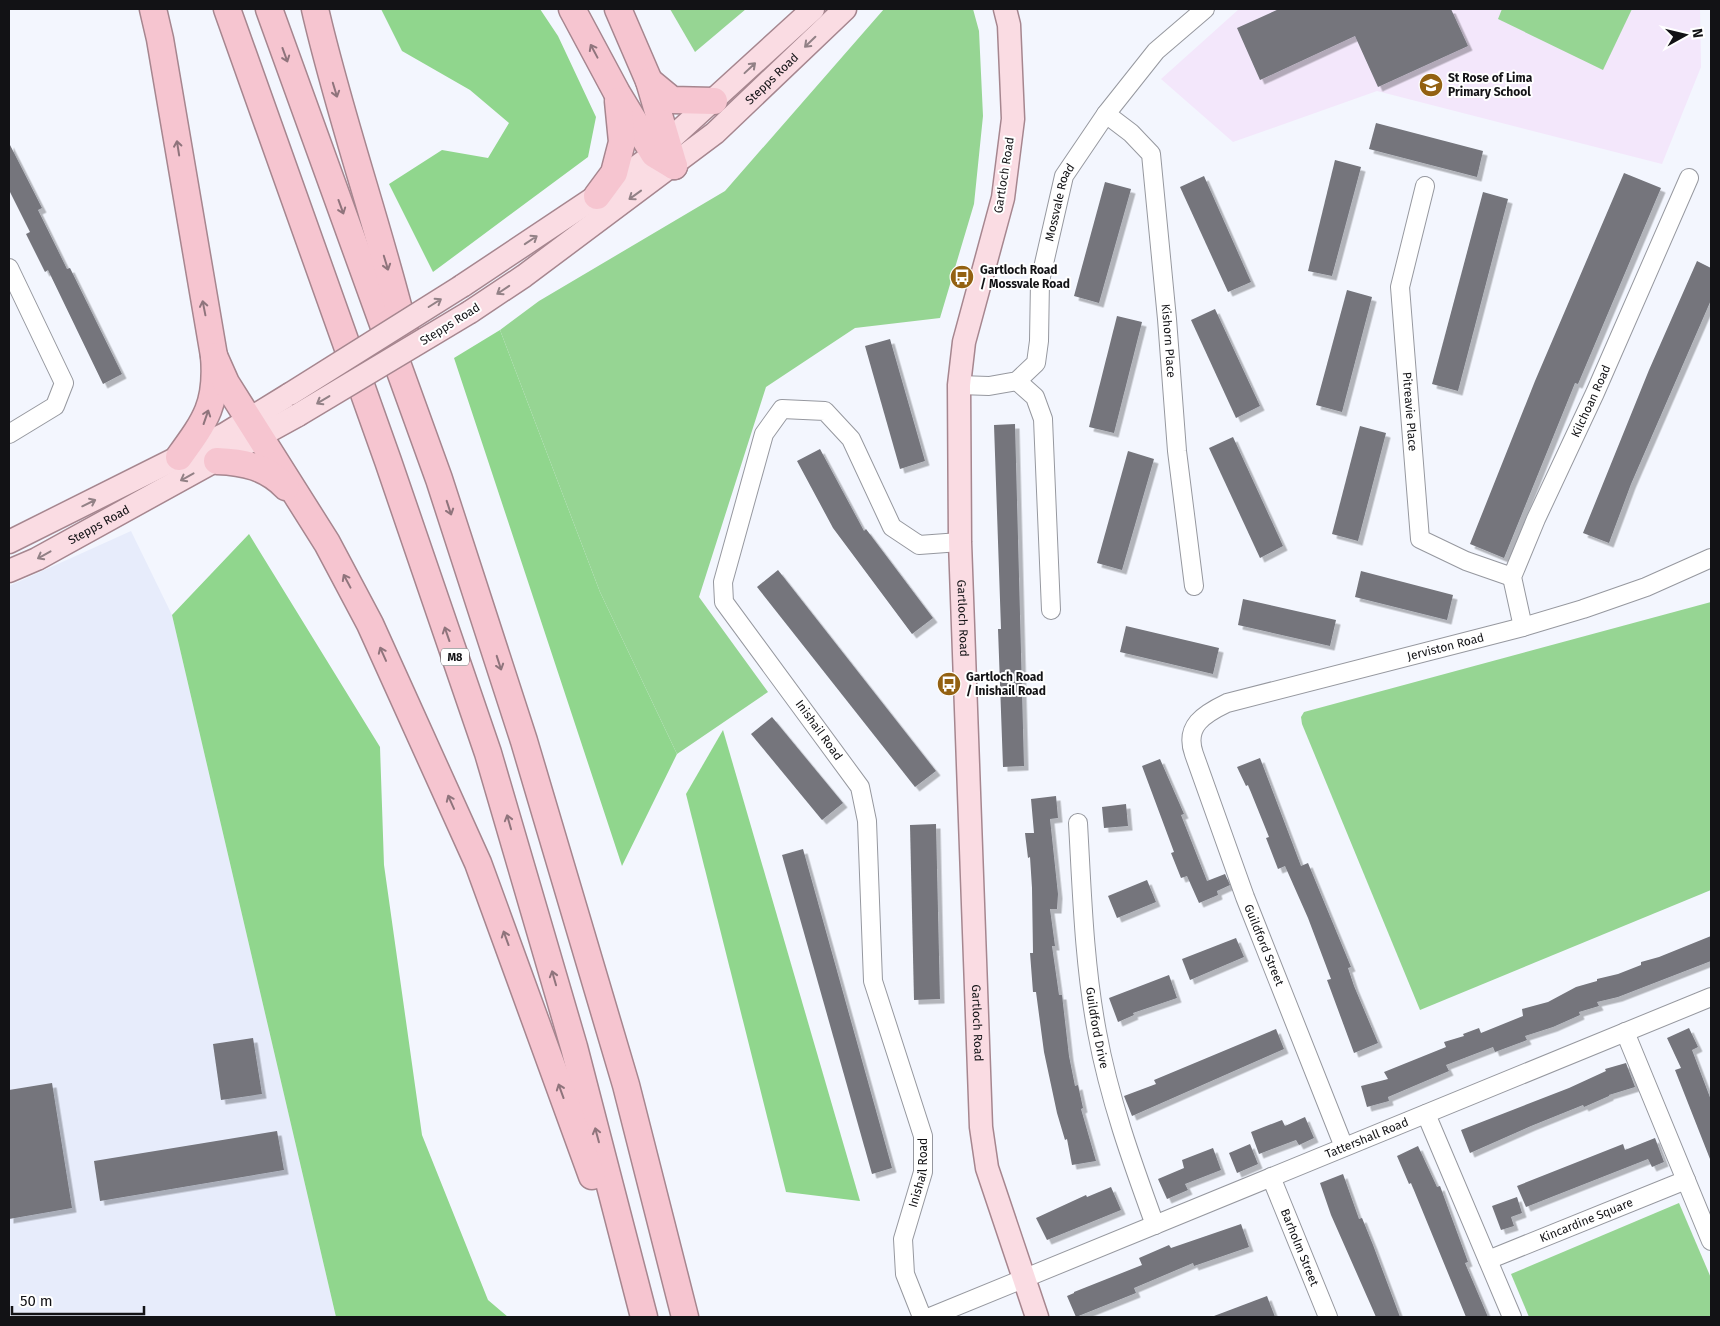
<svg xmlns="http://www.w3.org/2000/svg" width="1720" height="1326" font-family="'Fira Sans',sans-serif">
  <defs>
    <filter id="shadow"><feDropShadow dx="4.5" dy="4.5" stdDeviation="0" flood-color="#0004"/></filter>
  </defs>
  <rect width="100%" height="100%" fill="#f3f6fe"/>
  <path fill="#e7ecfb" d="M 131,531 L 172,615 L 336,1317 L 9,1317 L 9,586 Z"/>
  <path fill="#f3e7fb" d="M 1239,9 L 1700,9 L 1701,67 L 1662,164 L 1377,91 L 1233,142 L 1161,79 Z"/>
  <g fill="#96d593">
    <path d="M 670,9 L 746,9 L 695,52 Z"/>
    <path d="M 884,9 L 973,9 L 979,31 L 983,116 L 974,204 L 940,318 L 855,328 L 766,387 L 699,597 L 768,692 L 677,754 L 600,592 L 500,330 L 539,301 L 725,191 Z"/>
    <path d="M 1502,9 L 1632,9 L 1603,70 L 1498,19 Z"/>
    <path d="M 1711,602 L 1711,890 L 1420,1010 L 1302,724 L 1301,717 L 1304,712 Z"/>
    <path d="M 1679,1203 L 1711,1278 L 1711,1317 L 1529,1317 L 1511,1274 Z"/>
  </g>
  <g fill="#90d68d">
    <path d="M 381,9 L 540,9 L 558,36 L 596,117 L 588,157 L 433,272 L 389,184 L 442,150 L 488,158 L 509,123 L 470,90 L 402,51 Z"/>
    <path d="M 500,330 L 600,592 L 677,754 L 622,866 L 454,358 Z"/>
    <path d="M 249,534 L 380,747 L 384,865 L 422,1135 L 488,1300 L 508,1317 L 336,1317 L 172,615 Z"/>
    <path d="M 723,730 L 860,1201 L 786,1192 L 686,794 Z"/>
  </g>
  <g fill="#74757c" filter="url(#shadow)">
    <path d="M 1279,9 L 1451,9 L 1468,46 L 1378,87 L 1355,36 L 1260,80 L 1237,28 Z"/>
    <path d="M 1376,123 L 1483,151 L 1477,177 L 1369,149 Z"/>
    <path d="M 9,143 L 42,208 L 38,210 L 67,269 L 70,268 L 122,374 L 103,384 L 48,270 L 45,272 L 26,234 L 30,232 L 9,190 Z"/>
    <path d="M 1335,160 L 1361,167 L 1332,276 L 1308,271 Z"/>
    <path d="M 1624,173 L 1661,188 L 1578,384 L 1575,383 L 1504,558 L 1470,544 L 1535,381 Z"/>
    <path d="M 1204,176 L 1251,282 L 1228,292 L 1180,187 Z"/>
    <path d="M 1105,182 L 1131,189 L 1099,303 L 1074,296 Z"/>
    <path d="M 1483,192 L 1508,199 L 1458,391 L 1432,384 Z"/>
    <path d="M 1697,261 L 1711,268 L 1711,300 L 1631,484 L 1609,543 L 1583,533 L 1649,370 Z"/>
    <path d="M 1347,290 L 1372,297 L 1342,412 L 1316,405 Z"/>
    <path d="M 1215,309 L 1260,406 L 1236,418 L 1191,320 Z"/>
    <path d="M 1117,316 L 1142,322 L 1114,433 L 1089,427 Z"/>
    <path d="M 890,339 L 925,461 L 900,469 L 865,346 Z"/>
    <path d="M 1015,424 L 1024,766 L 1003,767 L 998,629 L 1001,629 L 994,425 Z"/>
    <path d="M 1360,426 L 1386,433 L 1358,541 L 1332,534 Z"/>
    <path d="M 1233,437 L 1283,546 L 1260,558 L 1209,448 Z"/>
    <path d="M 820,449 L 864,531 L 866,529 L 933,618 L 912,634 L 833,528 L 797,461 Z"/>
    <path d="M 1128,451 L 1154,459 L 1122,570 L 1097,563 Z"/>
    <path d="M 778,570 L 936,771 L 915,787 L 757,587 Z"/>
    <path d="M 1361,571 L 1453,595 L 1447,620 L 1355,597 Z"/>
    <path d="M 1243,599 L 1336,620 L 1330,646 L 1238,625 Z"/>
    <path d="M 1126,626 L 1219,648 L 1213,674 L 1120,652 Z"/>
    <path d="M 772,717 L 843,803 L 822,820 L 751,734 Z"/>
    <path d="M 1260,758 L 1301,866 L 1308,863 L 1322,897 L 1351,967 L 1348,968 L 1354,986 L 1378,1043 L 1354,1053 L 1327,980 L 1331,979 L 1308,918 L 1285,866 L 1278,869 L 1266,838 L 1269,837 L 1248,785 L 1246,786 L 1237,767 Z"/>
    <path d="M 1160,759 L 1184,814 L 1181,815 L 1207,881 L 1225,874 L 1230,885 L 1217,891 L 1218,895 L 1199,903 L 1187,876 L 1181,878 L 1171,853 L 1174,852 L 1142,766 Z"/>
    <path d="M 1056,796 L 1058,818 L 1050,819 L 1058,894 L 1057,909 L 1050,909 L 1055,946 L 1052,946 L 1059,995 L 1062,995 L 1069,1056 L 1075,1086 L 1078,1085 L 1083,1108 L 1081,1109 L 1096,1161 L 1072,1165 L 1067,1139 L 1065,1140 L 1057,1113 L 1044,1052 L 1036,992 L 1033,992 L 1030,953 L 1033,953 L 1032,888 L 1030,857 L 1028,858 L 1025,833 L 1034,833 L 1031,799 Z"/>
    <path d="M 1126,804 L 1128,826 L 1104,828 L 1102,807 Z"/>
    <path d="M 936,824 L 940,999 L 914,1000 L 910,825 Z"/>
    <path d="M 803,849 L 892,1168 L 872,1174 L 782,855 Z"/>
    <path d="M 1147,880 L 1156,902 L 1117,918 L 1108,896 Z"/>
    <path d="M 1711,936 L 1711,961 L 1618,997 L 1597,1002 L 1599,1006 L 1579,1012 L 1580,1015 L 1553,1027 L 1525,1036 L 1527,1040 L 1495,1052 L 1493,1047 L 1446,1065 L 1449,1071 L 1388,1097 L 1389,1101 L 1367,1107 L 1361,1086 L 1388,1079 L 1384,1072 L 1446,1047 L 1444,1042 L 1464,1036 L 1463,1034 L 1479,1028 L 1481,1033 L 1523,1016 L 1522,1009 L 1548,1002 L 1576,987 L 1597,981 L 1597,979 L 1618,974 L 1641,965 L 1641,962 L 1659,957 Z"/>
    <path d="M 1236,938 L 1244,957 L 1190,980 L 1182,959 Z"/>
    <path d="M 1169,975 L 1177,998 L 1133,1013 L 1134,1015 L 1118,1022 L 1109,998 Z"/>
    <path d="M 1689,1028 L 1698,1047 L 1692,1050 L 1711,1100 L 1710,1159 L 1675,1070 L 1681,1068 L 1667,1038 Z"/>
    <path d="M 1276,1029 L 1284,1049 L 1132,1116 L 1124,1096 L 1156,1084 L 1154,1080 Z"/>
    <path d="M 253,1038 L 262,1094 L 221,1100 L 213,1044 Z"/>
    <path d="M 1626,1063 L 1635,1087 L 1609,1095 L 1609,1096 L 1584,1107 L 1583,1105 L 1531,1126 L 1470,1153 L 1461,1130 L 1569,1088 L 1606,1071 L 1605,1069 Z"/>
    <path d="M 52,1083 L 72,1208 L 9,1219 L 9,1090 Z"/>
    <path d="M 1305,1117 L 1314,1138 L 1299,1145 L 1296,1140 L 1259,1154 L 1251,1132 L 1282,1120 L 1285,1126 Z"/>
    <path d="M 277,1131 L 284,1170 L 100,1201 L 94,1161 Z"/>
    <path d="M 1655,1138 L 1664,1162 L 1652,1167 L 1648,1159 L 1526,1207 L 1517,1186 L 1623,1144 L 1625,1150 Z"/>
    <path d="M 1250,1144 L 1258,1164 L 1237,1173 L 1229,1153 Z"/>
    <path d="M 1418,1146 L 1437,1187 L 1440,1186 L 1468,1262 L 1465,1263 L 1488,1317 L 1466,1317 L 1411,1183 L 1409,1184 L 1397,1156 Z"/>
    <path d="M 1213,1148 L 1221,1170 L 1185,1184 L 1188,1190 L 1167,1199 L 1158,1179 L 1184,1168 L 1182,1160 Z"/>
    <path d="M 1343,1174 L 1359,1219 L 1362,1218 L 1373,1245 L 1400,1317 L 1376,1317 L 1331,1215 L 1320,1183 Z"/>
    <path d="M 1111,1187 L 1121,1210 L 1047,1240 L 1036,1218 L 1086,1195 L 1087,1197 Z"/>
    <path d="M 1517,1197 L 1522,1213 L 1511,1217 L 1514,1226 L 1501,1230 L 1492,1206 Z"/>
    <path d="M 1241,1224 L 1249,1247 L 1194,1266 L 1193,1263 L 1134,1288 L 1136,1293 L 1076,1317 L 1067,1296 L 1074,1293 L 1074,1292 L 1142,1265 L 1139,1258 L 1169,1245 L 1171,1248 Z"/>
    <path d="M 1267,1296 L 1275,1317 L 1215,1317 L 1214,1316 Z"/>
  </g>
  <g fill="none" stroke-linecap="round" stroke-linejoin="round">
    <g stroke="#96989f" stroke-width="20">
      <g id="minor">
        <path id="s1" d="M 1106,114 L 1131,133 L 1151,154 L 1167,319 L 1177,451 L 1194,586"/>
        <path id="s2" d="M 1425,186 L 1400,287 L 1420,539 L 1466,561 L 1512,577"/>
        <path d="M 9,268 L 64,383 L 55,406 L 9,434"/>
        <path d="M 1017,381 L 1035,397 L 1043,419 L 1051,610"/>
        <path id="s3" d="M 959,385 L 989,386 L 1017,381 L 1036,363 L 1039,341 L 1040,281 L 1064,176 L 1106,114 L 1156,51 L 1205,9"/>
        <path id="s4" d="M 1523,627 L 1512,577 L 1536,519 L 1595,393 L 1689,178"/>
        <path id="s5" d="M 1078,823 C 1082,893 1084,963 1097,1032 C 1109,1098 1132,1162 1155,1225"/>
        <path d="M 1625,1032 L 1711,1241"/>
        <path d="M 1426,1114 L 1512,1317"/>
        <path id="s6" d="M 1344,1147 L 1245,897 L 1194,754 C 1184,726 1204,714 1227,703 L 1523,627 L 1583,609 L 1646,587 L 1711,558"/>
        <path id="s7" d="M 1271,1177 L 1328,1317"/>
        <path id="s8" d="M 1488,1260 L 1686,1180"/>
        <path id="s9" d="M 922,1317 L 905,1274 L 903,1239 L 923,1172 L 923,1136 L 873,981 L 867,821 L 860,787 L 724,602 L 723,582 L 764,434 L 782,409 L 825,411 L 851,439 L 892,527 L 919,545 L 960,542"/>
        <path id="s10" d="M 930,1317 L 1711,997"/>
      </g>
    </g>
    <g stroke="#a6868f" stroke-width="25">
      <g id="major">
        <path id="s11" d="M 1005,9 L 1009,25 L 1013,119 L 1003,198 L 964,342 L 959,385 L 960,542 L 981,1127 L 987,1168 L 1037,1317"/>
        <path d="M 462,286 L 597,196 L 654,154 L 813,9"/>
        <path id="s12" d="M 470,312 L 524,276 L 715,133 L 845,9"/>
        <path d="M 9,542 L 225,434 L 290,394"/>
        <path id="s13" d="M 9,571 L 37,559 L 298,415"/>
      </g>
    </g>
    <g stroke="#a6868f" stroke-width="29">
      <g id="highway">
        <path d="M 153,9 L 160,39 L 214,356 C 218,403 206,420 179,457"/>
        <path d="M 227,9 L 388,461 L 488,753 L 574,1047 L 644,1317"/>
        <path d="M 269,9 L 439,479 L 524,741 L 626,1085 L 685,1317"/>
        <path d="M 315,9 C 341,122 381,232 408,345"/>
        <path d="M 572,9 L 617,93 L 654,154 L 674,166"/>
        <path d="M 618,9 L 649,81 L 674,166"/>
        <path d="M 649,81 L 672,100 L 714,101"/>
        <path d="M 597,196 L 614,173 L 622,142 L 618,101"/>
        <path d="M 214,356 L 226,383 L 327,543 L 370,624 L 478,863 L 592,1176"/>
        <path d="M 217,461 C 244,462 267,467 286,487"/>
      </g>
    </g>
    <use href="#minor" stroke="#fff" stroke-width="18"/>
    <use href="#major" stroke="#fadce3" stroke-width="22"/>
    <use href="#highway" stroke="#f6c5d0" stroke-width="26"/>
    <g stroke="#a6868f" stroke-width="25" stroke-linecap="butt">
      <g id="major-bridge">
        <path d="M 290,394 L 462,286"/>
        <path d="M 298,415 L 470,312"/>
      </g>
    </g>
    <use href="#major-bridge" stroke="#fadce3" stroke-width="22"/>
  </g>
  <defs><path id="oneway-shaft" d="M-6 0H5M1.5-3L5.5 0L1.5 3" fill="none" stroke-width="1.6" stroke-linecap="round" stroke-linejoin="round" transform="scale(1.25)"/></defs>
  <g stroke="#928186">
    <use href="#oneway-shaft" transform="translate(810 42) rotate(136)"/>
    <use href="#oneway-shaft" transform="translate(750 68) rotate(-43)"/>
    <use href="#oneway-shaft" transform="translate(635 195) rotate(144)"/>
    <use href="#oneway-shaft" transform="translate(531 240) rotate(-34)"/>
    <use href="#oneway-shaft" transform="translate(503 290) rotate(146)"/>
    <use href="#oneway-shaft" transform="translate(435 303) rotate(-32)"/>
    <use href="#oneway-shaft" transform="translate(323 400) rotate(149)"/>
    <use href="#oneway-shaft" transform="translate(187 477) rotate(151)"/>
    <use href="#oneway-shaft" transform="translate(89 503) rotate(-26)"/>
    <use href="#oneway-shaft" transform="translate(44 555) rotate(151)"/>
  </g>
  <g stroke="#8f747c">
    <use href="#oneway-shaft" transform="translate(594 51) rotate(-118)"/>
    <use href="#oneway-shaft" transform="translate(285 55) rotate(70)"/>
    <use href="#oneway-shaft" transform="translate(335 90) rotate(73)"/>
    <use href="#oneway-shaft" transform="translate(178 148) rotate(-99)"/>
    <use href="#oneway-shaft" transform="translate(341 207) rotate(70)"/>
    <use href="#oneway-shaft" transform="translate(386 263) rotate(73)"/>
    <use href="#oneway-shaft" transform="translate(204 308) rotate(-101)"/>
    <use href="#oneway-shaft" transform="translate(206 417) rotate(-71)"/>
    <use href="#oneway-shaft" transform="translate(449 508) rotate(72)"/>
    <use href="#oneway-shaft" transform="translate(347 581) rotate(-118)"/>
    <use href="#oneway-shaft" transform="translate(447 634) rotate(-109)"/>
    <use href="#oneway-shaft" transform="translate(383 654) rotate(-114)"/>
    <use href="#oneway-shaft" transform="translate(499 663) rotate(72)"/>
    <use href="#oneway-shaft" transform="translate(451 802) rotate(-114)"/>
    <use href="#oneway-shaft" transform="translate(509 822) rotate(-106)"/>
    <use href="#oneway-shaft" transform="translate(506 938) rotate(-110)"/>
    <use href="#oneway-shaft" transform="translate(554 978) rotate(-106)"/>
    <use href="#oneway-shaft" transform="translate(561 1091) rotate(-110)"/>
    <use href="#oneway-shaft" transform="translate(597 1135) rotate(-105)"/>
  </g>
  <defs>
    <g id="school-disc" transform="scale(1.25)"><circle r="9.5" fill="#936112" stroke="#fff"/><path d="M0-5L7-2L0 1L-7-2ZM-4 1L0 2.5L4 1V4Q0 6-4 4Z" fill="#fff"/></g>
    <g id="bus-disc" transform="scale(1.25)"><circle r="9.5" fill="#936112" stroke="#fff"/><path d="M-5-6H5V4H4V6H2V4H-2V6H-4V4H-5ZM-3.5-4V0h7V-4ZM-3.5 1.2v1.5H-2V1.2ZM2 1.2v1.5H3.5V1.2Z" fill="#fff"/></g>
  </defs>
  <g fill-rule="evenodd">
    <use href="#school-disc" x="1431" y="85"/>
    <use href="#bus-disc" x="962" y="277"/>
    <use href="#bus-disc" x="949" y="684"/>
  </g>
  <g text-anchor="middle" stroke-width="4" stroke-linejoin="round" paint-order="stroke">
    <rect fill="#fff" stroke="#59595b" stroke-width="1" x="441" y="648.5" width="28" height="17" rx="4"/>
    <g font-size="11" font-weight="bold" fill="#121215">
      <text x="455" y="661">M8</text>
    </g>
    <g font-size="12" font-weight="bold" fill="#121215" stroke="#fff" text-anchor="start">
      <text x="1448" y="82">St Rose of Lima<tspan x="1448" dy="14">Primary School</tspan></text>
      <text x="980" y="274">Gartloch Road<tspan x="980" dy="14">/ Mossvale Road</tspan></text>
      <text x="966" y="681">Gartloch Road<tspan x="966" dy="14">/ Inishail Road</tspan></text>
    </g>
    <g font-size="12" fill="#121215" stroke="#fff">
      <text dy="4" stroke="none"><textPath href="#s12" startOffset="382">Stepps Road</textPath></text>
      <text transform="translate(1004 175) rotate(-81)" y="4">Gartloch Road</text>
      <text dy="4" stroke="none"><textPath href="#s3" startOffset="248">Mossvale Road</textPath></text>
      <text transform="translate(450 324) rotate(-32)" y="4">Stepps Road</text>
      <text dy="4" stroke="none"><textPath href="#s1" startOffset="248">Kishorn Place</textPath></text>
      <text dy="4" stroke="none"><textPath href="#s4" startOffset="244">Kilchoan Road</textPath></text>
      <text dy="4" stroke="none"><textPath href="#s2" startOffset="229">Pitreavie Place</textPath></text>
      <text dy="4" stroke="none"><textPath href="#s13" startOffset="101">Stepps Road</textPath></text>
      <text dy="4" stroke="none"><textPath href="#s11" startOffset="616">Gartloch Road</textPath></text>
      <text dy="4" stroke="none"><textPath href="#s6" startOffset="715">Jerviston Road</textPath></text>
      <text transform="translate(819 730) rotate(54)" y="4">Inishail Road</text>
      <text transform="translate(1264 945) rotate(68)" y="4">Guildford Street</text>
      <text dy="4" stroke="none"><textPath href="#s11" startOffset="1021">Gartloch Road</textPath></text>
      <text dy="4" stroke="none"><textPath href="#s5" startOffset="206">Guildford Drive</textPath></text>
      <text dy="4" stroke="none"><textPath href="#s10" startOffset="472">Tattershall Road</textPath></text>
      <text dy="4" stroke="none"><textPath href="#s9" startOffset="150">Inishail Road</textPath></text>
      <text dy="4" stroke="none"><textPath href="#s8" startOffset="106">Kincardine Square</textPath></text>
      <text dy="4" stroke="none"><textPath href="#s7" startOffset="76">Barholm Street</textPath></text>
    </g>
  </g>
  <rect width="1720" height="1326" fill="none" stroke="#121215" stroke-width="20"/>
  <g transform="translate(1685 35) rotate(82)" stroke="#ffffff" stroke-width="4" paint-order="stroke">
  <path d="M0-4L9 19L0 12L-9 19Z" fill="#121215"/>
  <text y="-8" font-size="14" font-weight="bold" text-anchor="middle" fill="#121215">N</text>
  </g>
  <path d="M12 1306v8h132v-8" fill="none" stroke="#121215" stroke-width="2.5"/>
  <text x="20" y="1306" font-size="15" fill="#121215" stroke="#ffffff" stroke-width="4" paint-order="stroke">50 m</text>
</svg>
